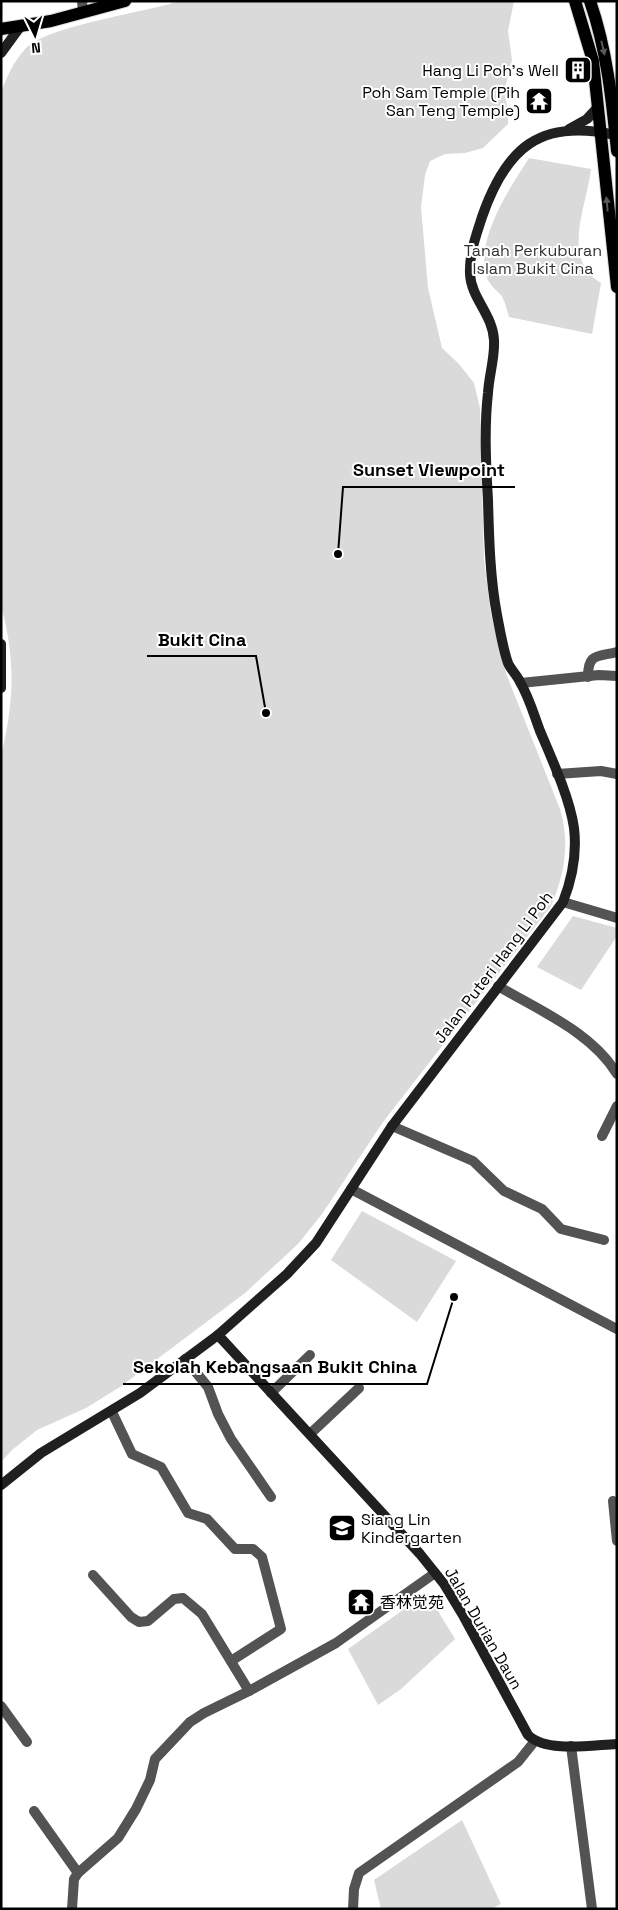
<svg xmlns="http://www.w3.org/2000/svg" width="618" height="1910" font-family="'Space Grotesk','Noto Sans SC',sans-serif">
  <rect width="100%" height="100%" fill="#fff"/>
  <g fill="#dadada">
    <path d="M 179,1 L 514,1 L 508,31 L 512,60 L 504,92 L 508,110 L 508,124 L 483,148 L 465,153 L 445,154 L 430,161 L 425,175 L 421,207 L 428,288 L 442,348 L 459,364 L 474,383 L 480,408 L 484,560 L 491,614 L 507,676 L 560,809 C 570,843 565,873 551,906 L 383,1122 L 322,1214 L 298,1244 L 245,1293 L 120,1387 L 86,1408 L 37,1430 L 12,1450 L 1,1462 L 1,757 C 14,700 16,661 1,605 L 1,94 C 6,77 14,61 26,48 C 50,25 144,13 179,1 Z"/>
    <path d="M 529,158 L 591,169 C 587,206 560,259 601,283 L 592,334 L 509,317 C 507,310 505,301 501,295 C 497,291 491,286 488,280 C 472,243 510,188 529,158 Z"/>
    <path d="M 573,916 L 617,928 L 617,936 L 581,990 L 537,967 Z"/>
    <path d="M 362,1211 L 456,1261 L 417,1322 L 331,1260 Z"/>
    <path d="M 427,1593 L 455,1639 L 401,1689 L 378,1705 L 348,1649 Z"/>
    <path d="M 462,1820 L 501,1904 L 491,1909 L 381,1909 L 374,1880 Z"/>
  </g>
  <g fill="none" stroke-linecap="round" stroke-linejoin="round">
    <g stroke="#dbdbdb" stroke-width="14">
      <g id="primary">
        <path d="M 575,1 L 593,61 L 617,287"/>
        <path d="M 590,1 C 607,50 612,100 617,151"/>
        <path d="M 1,29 L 51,21 L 125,1"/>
      </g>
    </g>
    <g stroke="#535353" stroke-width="10">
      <path d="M 82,1 L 83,12"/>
      <path d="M 588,677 C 588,653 597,657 617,652"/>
      <path d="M 521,683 L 599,675 L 617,676"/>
      <path d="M 557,774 L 601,771 L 617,774"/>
      <path d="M 563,902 L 617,918"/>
      <path d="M 498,986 C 538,1010 592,1032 617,1074"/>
      <path d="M 392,1126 L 473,1161 L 504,1191 L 542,1209 L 561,1229 L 604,1240"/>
      <path d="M 602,1136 L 617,1106"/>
      <path d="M 351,1189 L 617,1329"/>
      <path d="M 185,1359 L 208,1387 L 218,1414 L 231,1439 L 271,1497"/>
      <path d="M 271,1393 L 310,1355"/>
      <path d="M 112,1412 L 132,1454 L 161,1467 L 188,1513 L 207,1519 L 235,1549 L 253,1549 L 262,1557 L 281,1629 L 231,1661"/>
      <path d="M 310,1434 L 359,1388"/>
      <path d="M 613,1501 L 617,1541"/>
      <path d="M 93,1575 L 131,1617 L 139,1622 L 148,1621 L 174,1599 L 183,1598 L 202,1614 L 249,1691"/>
      <path d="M 1,1706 L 27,1742"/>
      <path d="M 571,1746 L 592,1909"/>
      <path d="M 34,1811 L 78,1873"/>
      <path d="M 72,1909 L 74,1879 L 78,1873 L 118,1838 L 136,1809 L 150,1780 L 155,1759 L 190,1722 L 204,1713 L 249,1691 L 336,1643 L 435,1573"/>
      <path d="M 353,1909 L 354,1889 L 359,1873 L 518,1762 L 534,1742"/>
    </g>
    <g stroke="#202020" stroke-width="10">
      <path d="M 1,53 L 20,27"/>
      <path d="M 569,129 L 587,119 L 598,107"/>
      <path d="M 1,644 L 1,688"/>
      <path d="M 218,1335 L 420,1554 L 444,1584 L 464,1617 L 528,1735 C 546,1753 592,1745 617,1744"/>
      <path d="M 1,1485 L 41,1453 L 140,1393 L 218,1335 L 287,1274 L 316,1243 L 392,1126 L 563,902 C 572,879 577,853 574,828 C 570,799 552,759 540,731 C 534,715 529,697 520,682 C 517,675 511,670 508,663 C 503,649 500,630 497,615 C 490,578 489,538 488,500 C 486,465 484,428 488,393 C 489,375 495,358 494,340 C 493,315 471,298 470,274 C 469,254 476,236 482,217 C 506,148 540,118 615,135"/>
    </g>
    <use href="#primary" stroke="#000" stroke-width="12"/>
  </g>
  <defs><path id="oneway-solid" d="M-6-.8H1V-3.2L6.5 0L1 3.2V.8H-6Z" transform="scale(1.25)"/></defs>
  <g fill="#595959">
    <use href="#oneway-solid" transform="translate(603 48) rotate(77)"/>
    <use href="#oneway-solid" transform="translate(607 204) rotate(-95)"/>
  </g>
  <defs>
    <g id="building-square" transform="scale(1.4375)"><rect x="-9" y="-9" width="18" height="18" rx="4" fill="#000" stroke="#fff"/><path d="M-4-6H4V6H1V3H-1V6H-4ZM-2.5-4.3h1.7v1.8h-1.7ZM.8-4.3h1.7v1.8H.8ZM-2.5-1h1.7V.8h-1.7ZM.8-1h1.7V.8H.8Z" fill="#fff"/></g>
    <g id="temple-square" transform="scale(1.4375)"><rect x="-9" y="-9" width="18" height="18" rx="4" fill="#000" stroke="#fff"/><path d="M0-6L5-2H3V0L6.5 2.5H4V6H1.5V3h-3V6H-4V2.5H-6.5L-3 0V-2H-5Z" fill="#fff"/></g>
    <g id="school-square" transform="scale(1.4375)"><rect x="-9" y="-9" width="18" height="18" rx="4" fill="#000" stroke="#fff"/><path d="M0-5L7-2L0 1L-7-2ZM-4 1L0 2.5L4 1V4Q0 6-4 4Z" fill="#fff"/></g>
  </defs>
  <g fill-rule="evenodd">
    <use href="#building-square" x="578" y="70"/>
    <use href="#temple-square" x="539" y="101"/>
    <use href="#school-square" x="342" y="1528"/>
    <use href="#temple-square" x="361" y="1602"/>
  </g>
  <g text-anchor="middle" stroke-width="4" stroke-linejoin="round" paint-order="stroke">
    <g font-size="16" fill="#000" stroke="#fff" text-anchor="end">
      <text x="559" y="76">Hang Li Poh's Well</text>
      <text x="520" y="98">Poh Sam Temple (Pih<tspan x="520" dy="18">San Teng Temple)</tspan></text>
      <text x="361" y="1525" text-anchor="start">Siang Lin<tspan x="361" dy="18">Kindergarten</tspan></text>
      <text x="380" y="1608" text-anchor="start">香林觉苑</text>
    </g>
    <g font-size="16" fill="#313131" stroke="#fff">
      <text x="533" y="256">Tanah Perkuburan<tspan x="533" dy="18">Islam Bukit Cina</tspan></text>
    </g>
    <g font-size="16" fill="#000" stroke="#fff">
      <text transform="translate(493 967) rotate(-53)" y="6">Jalan Puteri Hang Li Poh</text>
      <text transform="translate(484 1628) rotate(60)" y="6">Jalan Durian Daun</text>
    </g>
  </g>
  <path fill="none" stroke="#000" stroke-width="2" d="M338 554L343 487H515M266 713L256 656H147M454 1297L427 1384H123"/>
  <g fill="#000" stroke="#fff" stroke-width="2">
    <circle cx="338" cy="554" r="5"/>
    <circle cx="266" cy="713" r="5"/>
    <circle cx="454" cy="1297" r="5"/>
  </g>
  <g font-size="18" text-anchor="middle" font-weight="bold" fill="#000" stroke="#fff" stroke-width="4" stroke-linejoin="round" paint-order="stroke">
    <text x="429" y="476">Sunset Viewpoint</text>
    <text x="202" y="646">Bukit Cina</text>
    <text x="275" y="1373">Sekolah Kebangsaan Bukit China</text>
  </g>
  <rect width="618" height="1910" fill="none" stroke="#000000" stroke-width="5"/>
  <g transform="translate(35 35) rotate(175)" stroke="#ffffff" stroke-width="4" paint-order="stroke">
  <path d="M0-4L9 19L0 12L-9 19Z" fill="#000000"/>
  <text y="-8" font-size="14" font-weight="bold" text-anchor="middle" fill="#000000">N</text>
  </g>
</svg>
